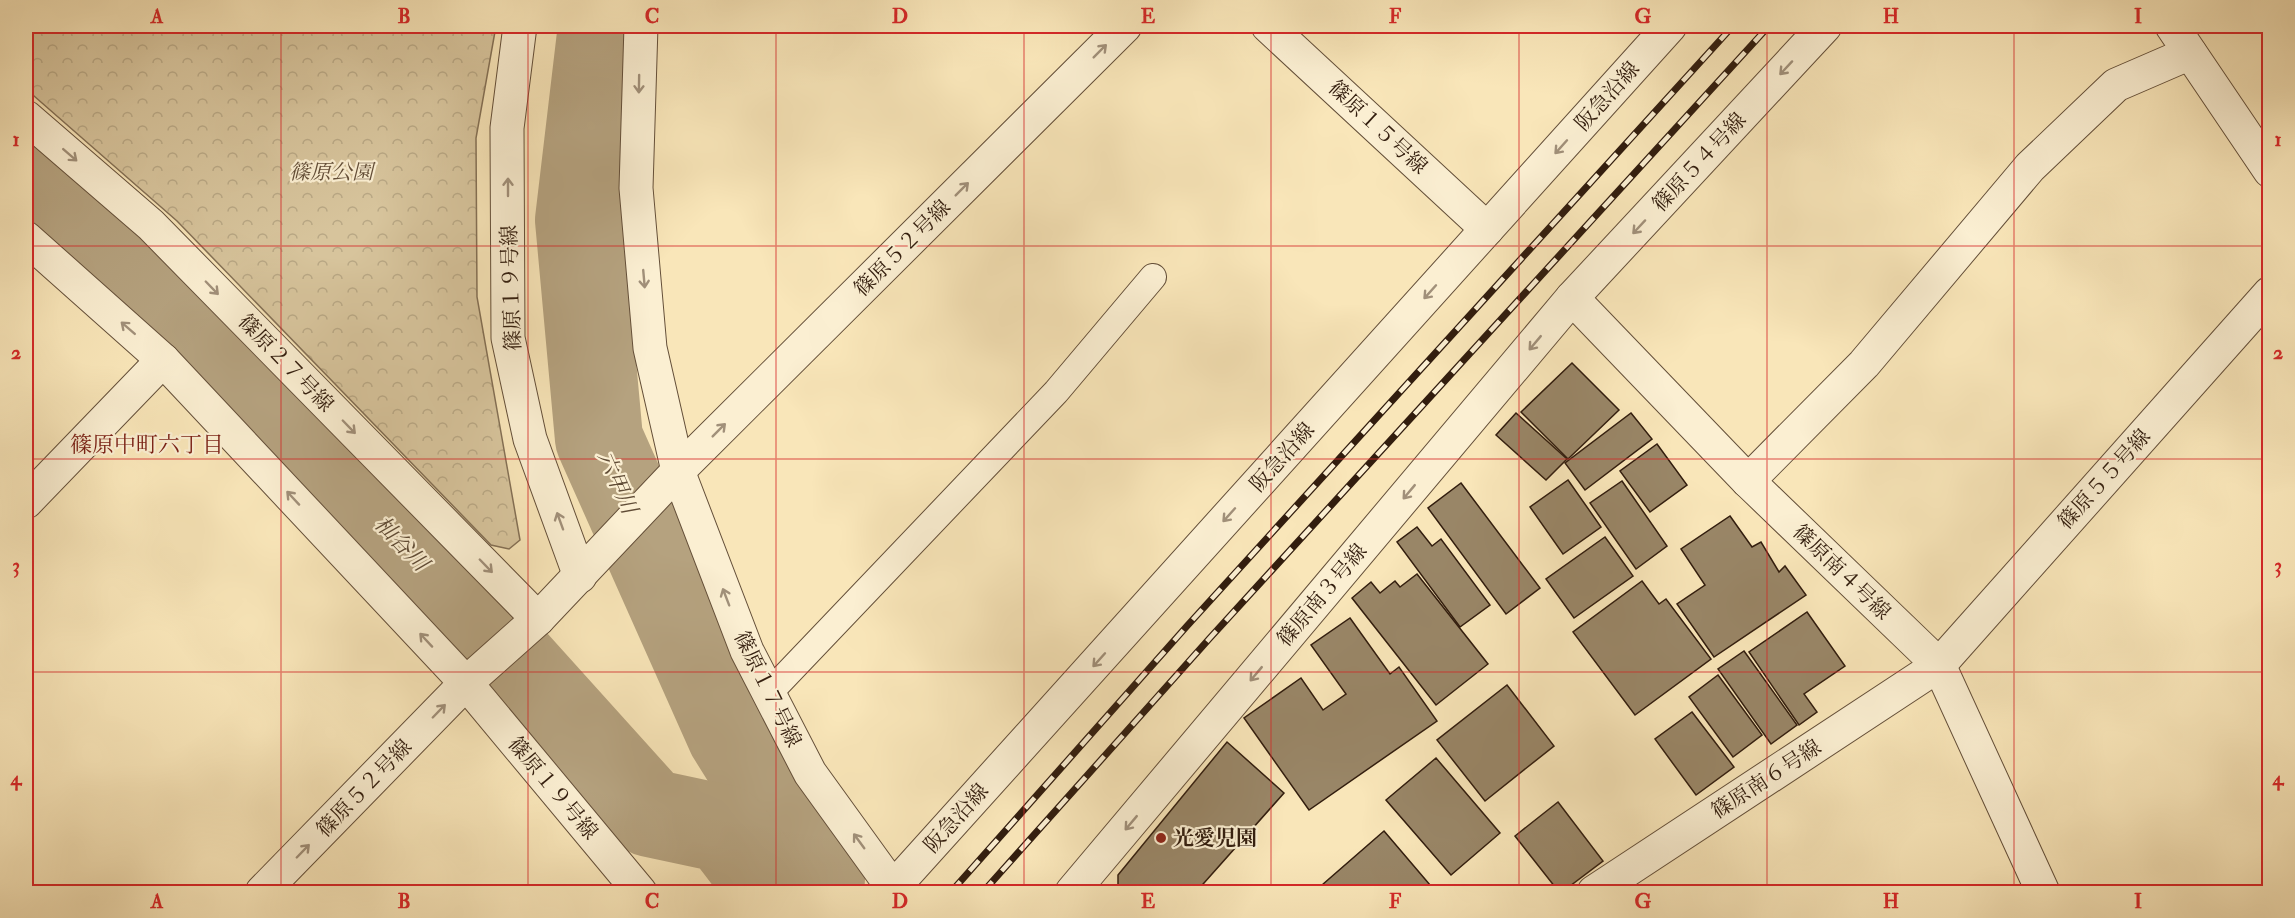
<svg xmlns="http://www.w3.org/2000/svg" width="2295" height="918" font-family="'IM FELL Double Pica','Noto Serif JP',serif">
  <defs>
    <pattern id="park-crowns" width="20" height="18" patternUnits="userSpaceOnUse" patternTransform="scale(1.5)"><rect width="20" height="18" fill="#d7c49c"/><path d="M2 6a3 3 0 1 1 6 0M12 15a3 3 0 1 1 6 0" fill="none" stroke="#b9a885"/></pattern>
  </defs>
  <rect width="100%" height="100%" fill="#f9e6b9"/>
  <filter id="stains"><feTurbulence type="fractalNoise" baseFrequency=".00333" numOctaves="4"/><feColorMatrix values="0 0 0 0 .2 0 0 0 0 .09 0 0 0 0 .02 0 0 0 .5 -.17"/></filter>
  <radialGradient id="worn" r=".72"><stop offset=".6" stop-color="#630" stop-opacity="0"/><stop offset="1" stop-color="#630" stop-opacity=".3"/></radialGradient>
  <path fill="url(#park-crowns)" stroke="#847055" stroke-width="1.5" d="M 26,26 L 496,26 L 476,138 L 477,297 L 520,540 L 509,549 L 491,545 L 177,221 L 26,89 Z"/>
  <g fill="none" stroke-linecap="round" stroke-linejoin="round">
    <g stroke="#b5a27f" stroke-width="88">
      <path d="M 602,26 L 579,220 L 599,439 L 731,735 L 821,879"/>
      <path d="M 26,184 L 252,388 L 476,620 L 650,813 L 725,829 L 764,880 L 770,892"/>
    </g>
  </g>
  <g fill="#998667" stroke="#321d0e" stroke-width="1.5">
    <path d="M 1572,363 L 1619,410 L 1568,459 L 1521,412 Z"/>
    <path d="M 1516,413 L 1567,459 L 1546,480 L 1496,435 Z"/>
    <path d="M 1631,413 L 1652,439 L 1585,490 L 1565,463 Z"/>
    <path d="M 1657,444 L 1687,485 L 1650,512 L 1620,471 Z"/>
    <path d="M 1568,480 L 1601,527 L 1563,554 L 1530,507 Z"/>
    <path d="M 1622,481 L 1667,546 L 1636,569 L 1590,503 Z"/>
    <path d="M 1461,483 L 1540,588 L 1506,614 L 1428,508 Z"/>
    <path d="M 1730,516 L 1752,547 L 1761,542 L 1779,572 L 1785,566 L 1806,595 L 1714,657 L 1677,604 L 1705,585 L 1681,549 Z"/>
    <path d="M 1417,527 L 1432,546 L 1441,539 L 1490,605 L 1460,627 L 1397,542 Z"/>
    <path d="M 1605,537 L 1633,576 L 1574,618 L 1546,579 Z"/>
    <path d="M 1417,574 L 1488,664 L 1436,705 L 1352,598 L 1371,582 L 1380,593 L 1395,581 L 1400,587 Z"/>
    <path d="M 1642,581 L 1659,604 L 1666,599 L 1711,659 L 1635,715 L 1573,632 Z"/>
    <path d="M 1807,612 L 1845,666 L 1804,694 L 1817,712 L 1799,725 L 1749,652 Z"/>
    <path d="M 1350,618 L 1390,674 L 1399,667 L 1437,721 L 1309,810 L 1244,718 L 1301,678 L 1323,710 L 1346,694 L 1311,645 Z"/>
    <path d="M 1744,651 L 1797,725 L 1771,744 L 1718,669 Z"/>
    <path d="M 1718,675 L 1762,735 L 1733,757 L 1689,697 Z"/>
    <path d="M 1507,685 L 1554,746 L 1485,801 L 1437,740 Z"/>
    <path d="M 1692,712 L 1734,767 L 1696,795 L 1655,739 Z"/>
    <path d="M 1227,742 L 1284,793 L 1196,892 L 1118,892 L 1118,875 Z"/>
    <path d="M 1436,758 L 1500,833 L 1451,875 L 1386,800 Z"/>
    <path d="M 1558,802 L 1603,861 L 1562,892 L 1559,892 L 1515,836 Z"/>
    <path d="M 1384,831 L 1436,892 L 1314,892 Z"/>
  </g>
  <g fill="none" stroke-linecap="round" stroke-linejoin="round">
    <g stroke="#644f39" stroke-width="28">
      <path id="service" d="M 769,693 L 1056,392 L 1153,277"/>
    </g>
    <g stroke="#644f39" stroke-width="35">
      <g id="minor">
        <path d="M 520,26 L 507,128 L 508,338 L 530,439 L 580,576"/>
        <path d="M 641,26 L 636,188 L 650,348 L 678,471 L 747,651 L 810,773 L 893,888 L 1670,26"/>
        <path d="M 1268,26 L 1487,229"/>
        <path d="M 26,117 L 151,225 L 538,619"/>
        <path d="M 26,238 L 163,360 L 466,683 L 640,892"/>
        <path d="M 1572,298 L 1748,481 L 1939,665 L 2043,892"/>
        <path d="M 1748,481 L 1864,364 L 2030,167 L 2116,85 L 2190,53"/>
        <path d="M 26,502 L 163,360"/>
        <path d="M 262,892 L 466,683 L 538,619 L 678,471 L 1125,26"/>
        <path d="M 1072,892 L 1572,298 L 1825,26"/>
        <path d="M 1594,892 L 1939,665 L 2270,293"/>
      </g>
    </g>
    <g stroke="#644f39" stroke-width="35">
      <path id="tertiary" d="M 2172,26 L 2270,171"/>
    </g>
    <use href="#service" stroke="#fbefd2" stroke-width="26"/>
    <use href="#minor" stroke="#fbefd2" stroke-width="33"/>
    <use href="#tertiary" stroke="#fbefd2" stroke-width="33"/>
    <g stroke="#321d0e" stroke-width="7">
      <g id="rail">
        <path d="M 951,892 L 1187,626 L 1733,26"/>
        <path d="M 983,892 L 1209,639 L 1769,26"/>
      </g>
    </g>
    <use href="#rail" stroke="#fbefd2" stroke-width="4.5" stroke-dasharray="14" stroke-linecap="butt"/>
  </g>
  <defs><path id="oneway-shaft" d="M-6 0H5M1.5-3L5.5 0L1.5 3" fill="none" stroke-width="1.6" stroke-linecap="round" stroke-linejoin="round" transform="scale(1.5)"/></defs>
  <g stroke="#a1907a">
    <use href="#oneway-shaft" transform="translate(1100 51) rotate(-45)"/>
    <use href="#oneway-shaft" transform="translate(1786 68) rotate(133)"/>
    <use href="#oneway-shaft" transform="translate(639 84) rotate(91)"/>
    <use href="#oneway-shaft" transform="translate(1561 147) rotate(132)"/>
    <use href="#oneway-shaft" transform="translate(70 155) rotate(41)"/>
    <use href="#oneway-shaft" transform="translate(508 187) rotate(-90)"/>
    <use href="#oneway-shaft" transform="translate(962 189) rotate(-45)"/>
    <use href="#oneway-shaft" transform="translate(1639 227) rotate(133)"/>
    <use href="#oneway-shaft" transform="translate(644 279) rotate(85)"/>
    <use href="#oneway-shaft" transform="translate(212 288) rotate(46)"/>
    <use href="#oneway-shaft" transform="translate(1430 292) rotate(132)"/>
    <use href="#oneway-shaft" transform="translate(128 328) rotate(-139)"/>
    <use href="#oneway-shaft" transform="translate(1535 343) rotate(130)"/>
    <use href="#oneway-shaft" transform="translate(349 427) rotate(46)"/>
    <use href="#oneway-shaft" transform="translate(719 430) rotate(-45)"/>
    <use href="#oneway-shaft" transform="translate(1409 492) rotate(130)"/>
    <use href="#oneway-shaft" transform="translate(293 498) rotate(-133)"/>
    <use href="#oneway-shaft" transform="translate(1229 515) rotate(132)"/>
    <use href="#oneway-shaft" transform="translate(560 521) rotate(-110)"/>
    <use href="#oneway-shaft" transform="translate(486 566) rotate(46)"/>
    <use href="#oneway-shaft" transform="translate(726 597) rotate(-111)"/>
    <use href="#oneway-shaft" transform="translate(426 640) rotate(-133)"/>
    <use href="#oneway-shaft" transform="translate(1099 660) rotate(132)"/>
    <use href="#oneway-shaft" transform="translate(1256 674) rotate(130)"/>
    <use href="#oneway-shaft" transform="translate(439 711) rotate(-46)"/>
    <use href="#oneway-shaft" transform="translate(1131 823) rotate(130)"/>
    <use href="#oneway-shaft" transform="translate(859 841) rotate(-126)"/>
    <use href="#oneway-shaft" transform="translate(303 851) rotate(-46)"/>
  </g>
  <path fill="none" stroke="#d62828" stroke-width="1.5" stroke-opacity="0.55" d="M 281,26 L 281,892M 528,26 L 528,892M 776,26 L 776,892M 1024,26 L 1024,892M 1271,26 L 1271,892M 1519,26 L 1519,892M 1767,26 L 1767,892M 2014,26 L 2014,892M 26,246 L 2270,246M 26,459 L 2270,459M 26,672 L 2270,672"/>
  <circle fill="#8f2418" stroke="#fbefd2" stroke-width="2" cx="1161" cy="838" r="6"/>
  <g text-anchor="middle" stroke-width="4.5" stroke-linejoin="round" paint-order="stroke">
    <g font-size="21" fill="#321d0e" stroke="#fbefd2">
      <text transform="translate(1607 96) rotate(-48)" y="7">阪急沿線</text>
      <text transform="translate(1378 127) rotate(43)" y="7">篠原１５号線</text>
      <text transform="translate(1699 162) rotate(-47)" y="7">篠原５４号線</text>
      <text transform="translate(902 248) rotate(-45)" y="7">篠原５２号線</text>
      <text transform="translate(511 288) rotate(-92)" y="7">篠原１９号線</text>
      <text transform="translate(286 363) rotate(46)" y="7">篠原２７号線</text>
      <text transform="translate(1282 457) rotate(-48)" y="7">阪急沿線</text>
      <text transform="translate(2104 479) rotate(-48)" y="7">篠原５５号線</text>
      <text transform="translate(1842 572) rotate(44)" y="7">篠原南４号線</text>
      <text transform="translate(1322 595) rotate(-50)" y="7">篠原南３号線</text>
      <text transform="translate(768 689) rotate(64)" y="7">篠原１７号線</text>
      <text transform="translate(1766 779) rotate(-33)" y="7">篠原南６号線</text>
      <text transform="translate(364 788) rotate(-46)" y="7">篠原５２号線</text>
      <text transform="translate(553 788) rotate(50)" y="7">篠原１９号線</text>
      <text transform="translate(956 818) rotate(-48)" y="7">阪急沿線</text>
    </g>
    <g font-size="21" font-style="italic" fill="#644f39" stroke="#fbefd2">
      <text x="331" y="179">篠原公園</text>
    </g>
    <g font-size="21" font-weight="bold" fill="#321d0e" stroke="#fbefd2" text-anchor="start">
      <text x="1173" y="845">光愛児園</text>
    </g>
    <g font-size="22" fill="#7a1f14" stroke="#fbefd2">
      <text x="147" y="452">篠原中町六丁目</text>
    </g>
    <g font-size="22" font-style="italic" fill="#604c36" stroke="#fbefd2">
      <text transform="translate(618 482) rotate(66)" y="8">六甲川</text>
      <text transform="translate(402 543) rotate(46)" y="8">杣谷川</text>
    </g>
  </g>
  <rect width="2295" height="918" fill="none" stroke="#f9e6b9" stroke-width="66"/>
  <rect x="33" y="33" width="2229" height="852" fill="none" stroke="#d62828" stroke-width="2"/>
  <g font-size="20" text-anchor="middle" font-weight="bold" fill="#d62828">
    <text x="157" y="23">A</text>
    <text x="404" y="23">B</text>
    <text x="652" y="23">C</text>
    <text x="900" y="23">D</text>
    <text x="1148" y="23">E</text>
    <text x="1395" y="23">F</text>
    <text x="1643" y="23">G</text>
    <text x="1891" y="23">H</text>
    <text x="2138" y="23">I</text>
    <text x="16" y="146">1</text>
    <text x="2278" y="146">1</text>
    <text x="16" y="359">2</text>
    <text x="2278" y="359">2</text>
    <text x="16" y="572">3</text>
    <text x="2278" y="572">3</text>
    <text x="16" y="785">4</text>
    <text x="2278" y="785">4</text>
    <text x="157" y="908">A</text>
    <text x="404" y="908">B</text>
    <text x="652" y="908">C</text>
    <text x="900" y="908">D</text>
    <text x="1148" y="908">E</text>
    <text x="1395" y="908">F</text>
    <text x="1643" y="908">G</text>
    <text x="1891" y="908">H</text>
    <text x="2138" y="908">I</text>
  </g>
  <rect width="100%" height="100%" filter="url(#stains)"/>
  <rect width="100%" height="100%" fill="url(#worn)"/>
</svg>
